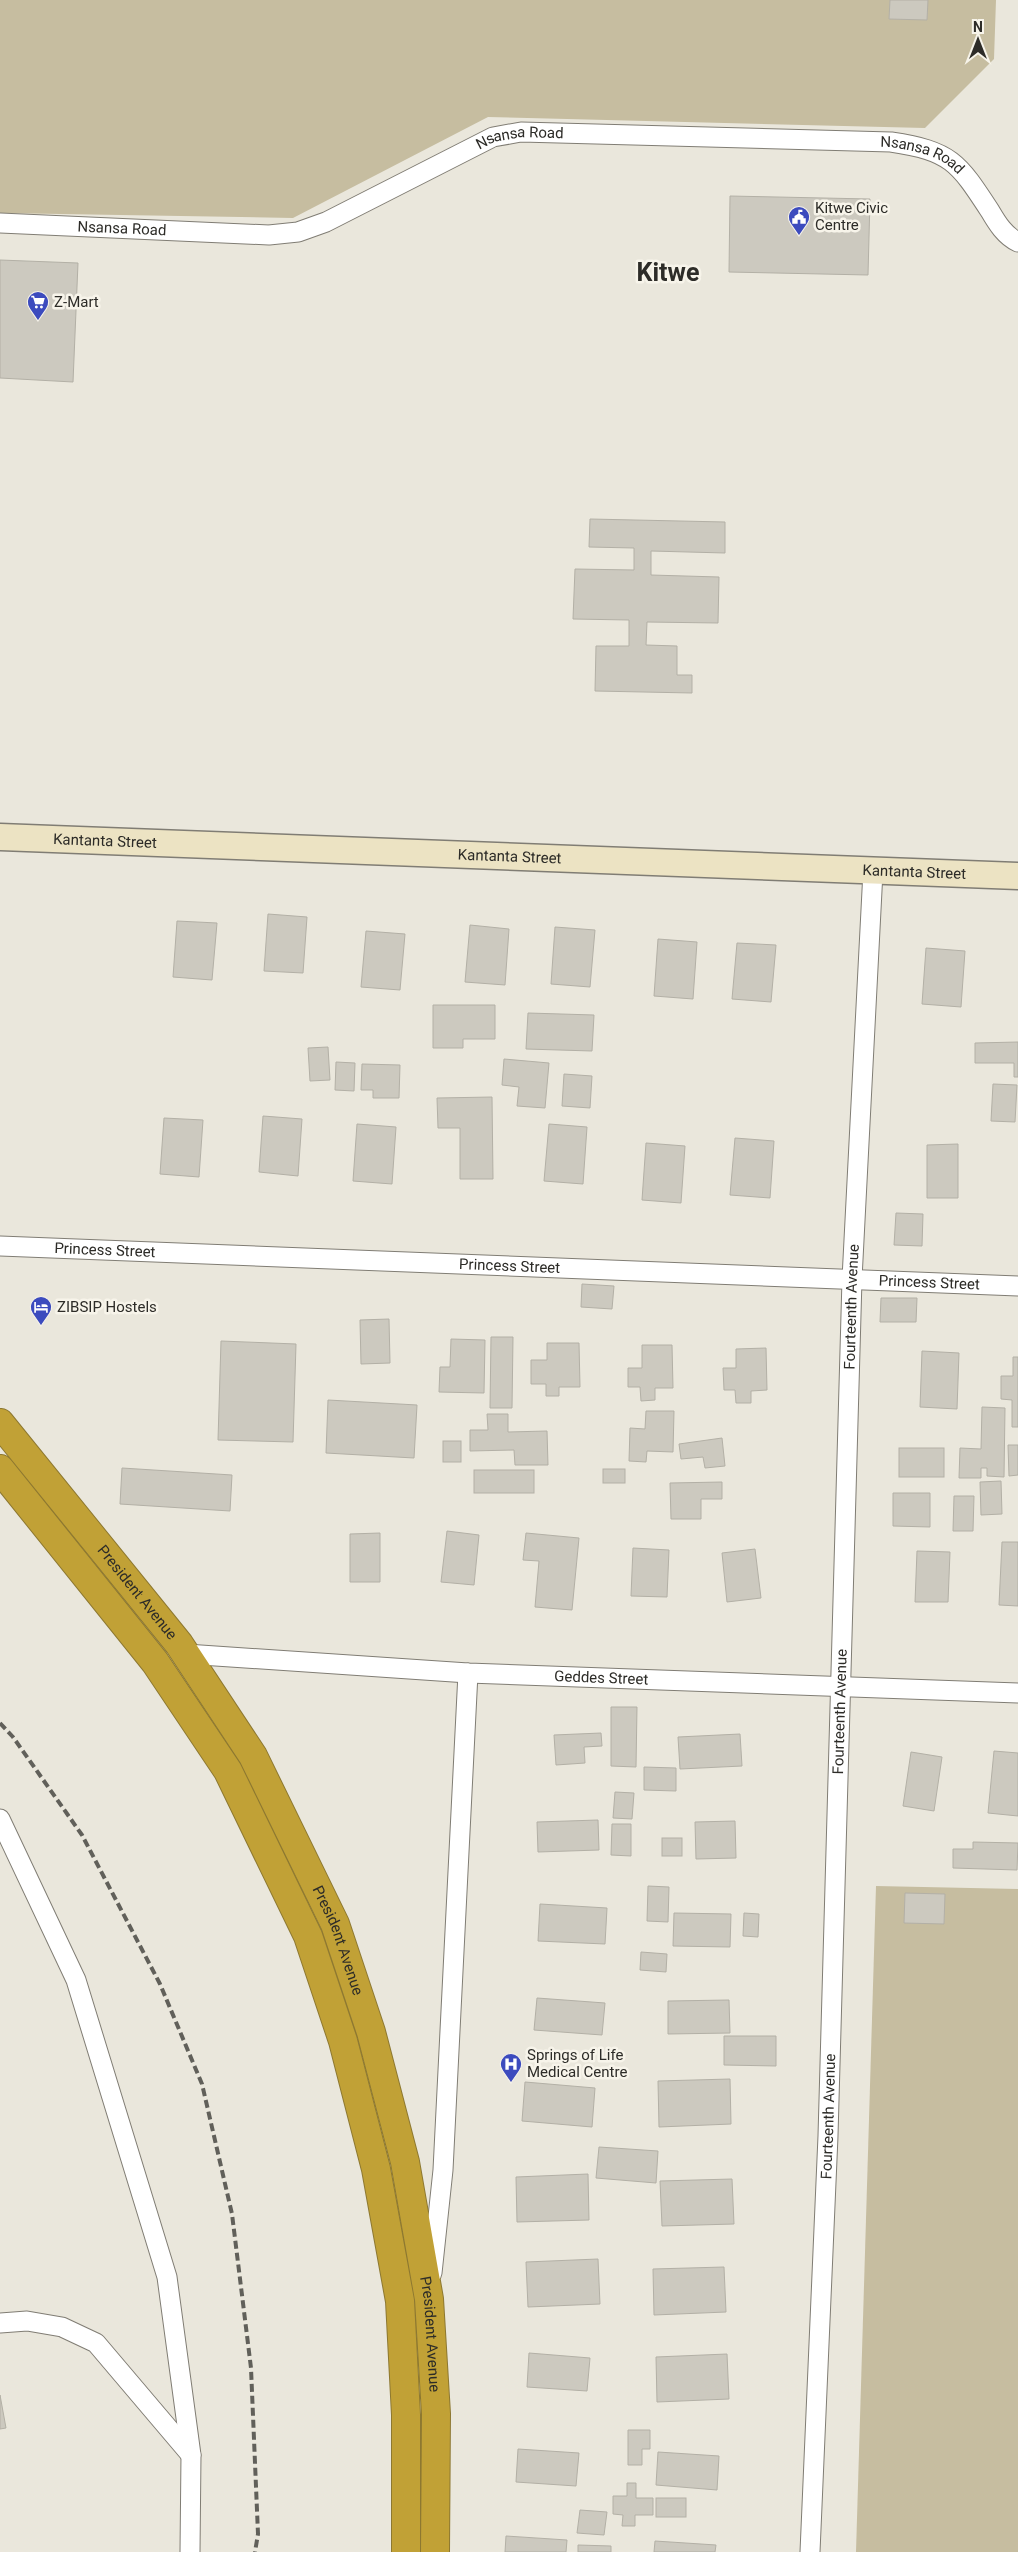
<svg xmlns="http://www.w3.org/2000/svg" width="1018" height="2552" font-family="Roboto,sans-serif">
  <rect width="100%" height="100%" fill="#eae7dc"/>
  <g fill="#c6bda0">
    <path d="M 0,0 L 996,0 L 994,59 L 925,128 L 488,117 L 293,218 L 0,213 Z"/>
    <path d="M 876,1886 L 1018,1889 L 1018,2552 L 856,2552 Z"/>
  </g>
  <g fill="#ccc9bf" stroke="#b3b0a6">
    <path d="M 890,0 L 928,0 L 927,20 L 889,19 Z"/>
    <path d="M 730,196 L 870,199 L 868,275 L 729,272 Z"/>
    <path d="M 0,260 L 78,263 L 73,382 L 0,378 Z"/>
    <path d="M 590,519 L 725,522 L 725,553 L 651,551 L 651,575 L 719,577 L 718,623 L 647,622 L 646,645 L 677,646 L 677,675 L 692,675 L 692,693 L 595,691 L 596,646 L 629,646 L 629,620 L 573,619 L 575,569 L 634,570 L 634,548 L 589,547 Z"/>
    <path d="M 268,914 L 307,917 L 303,973 L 264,971 Z"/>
    <path d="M 177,921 L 217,923 L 212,980 L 173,977 Z"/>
    <path d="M 470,925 L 509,929 L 505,985 L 465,982 Z"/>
    <path d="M 555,927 L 595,930 L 590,987 L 551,984 Z"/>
    <path d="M 366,931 L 405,934 L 400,990 L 361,987 Z"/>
    <path d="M 658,939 L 697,942 L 693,999 L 654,996 Z"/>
    <path d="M 737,943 L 776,945 L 771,1002 L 732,999 Z"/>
    <path d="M 926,948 L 965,951 L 961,1007 L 922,1004 Z"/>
    <path d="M 433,1005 L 495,1005 L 495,1039 L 463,1039 L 463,1048 L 433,1048 Z"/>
    <path d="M 528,1013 L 594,1015 L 592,1051 L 526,1049 Z"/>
    <path d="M 1018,1042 L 1018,1077 L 1014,1077 L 1014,1063 L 975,1063 L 975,1043 Z"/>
    <path d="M 328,1047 L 330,1080 L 310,1081 L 308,1048 Z"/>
    <path d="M 504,1059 L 549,1063 L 545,1108 L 517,1106 L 519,1087 L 502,1085 Z"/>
    <path d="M 336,1062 L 355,1063 L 354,1091 L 335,1090 Z"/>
    <path d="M 362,1064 L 400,1065 L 399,1098 L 373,1098 L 373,1090 L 361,1090 Z"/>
    <path d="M 564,1074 L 592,1076 L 590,1108 L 562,1106 Z"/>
    <path d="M 993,1084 L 1017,1085 L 1015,1122 L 991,1121 Z"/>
    <path d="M 492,1097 L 493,1179 L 460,1179 L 460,1128 L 438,1128 L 437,1098 Z"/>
    <path d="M 263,1116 L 302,1119 L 298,1176 L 259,1172 Z"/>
    <path d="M 164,1118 L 203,1120 L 199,1177 L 160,1174 Z"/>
    <path d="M 357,1124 L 396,1127 L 392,1184 L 353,1181 Z"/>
    <path d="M 549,1124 L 587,1127 L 583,1184 L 544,1181 Z"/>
    <path d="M 735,1138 L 774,1141 L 770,1198 L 730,1195 Z"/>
    <path d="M 646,1143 L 685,1146 L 681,1203 L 642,1200 Z"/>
    <path d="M 958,1144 L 958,1198 L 927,1198 L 927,1145 Z"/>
    <path d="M 896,1213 L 923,1214 L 922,1246 L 894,1245 Z"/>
    <path d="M 582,1284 L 614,1286 L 612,1309 L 581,1307 Z"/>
    <path d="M 881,1298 L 917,1298 L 916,1322 L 880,1322 Z"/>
    <path d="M 389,1319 L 390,1363 L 361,1364 L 360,1320 Z"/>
    <path d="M 491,1337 L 513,1337 L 512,1408 L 490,1408 Z"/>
    <path d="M 451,1339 L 485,1340 L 484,1393 L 439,1392 L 440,1367 L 450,1367 Z"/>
    <path d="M 221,1341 L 296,1344 L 293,1442 L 218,1440 Z"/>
    <path d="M 547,1343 L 579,1343 L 580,1387 L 559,1387 L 559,1396 L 546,1396 L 546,1384 L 531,1384 L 531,1360 L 547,1360 Z"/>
    <path d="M 642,1345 L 672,1345 L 673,1388 L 655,1388 L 655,1400 L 641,1401 L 640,1387 L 628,1387 L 628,1368 L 642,1368 Z"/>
    <path d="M 766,1348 L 767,1390 L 751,1391 L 751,1403 L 736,1403 L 735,1390 L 724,1390 L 723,1368 L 736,1368 L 736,1349 Z"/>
    <path d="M 922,1351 L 959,1353 L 957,1409 L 920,1407 Z"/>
    <path d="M 1013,1357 L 1018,1357 L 1018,1427 L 1012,1427 L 1012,1400 L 1001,1399 L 1001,1376 L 1013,1376 Z"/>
    <path d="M 328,1400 L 417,1405 L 414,1458 L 326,1453 Z"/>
    <path d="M 982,1407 L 1005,1408 L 1004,1477 L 987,1476 L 987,1468 L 981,1468 L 981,1478 L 959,1478 L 960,1448 L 981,1449 Z"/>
    <path d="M 646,1411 L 674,1411 L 673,1452 L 647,1451 L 646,1462 L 629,1461 L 630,1428 L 645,1429 Z"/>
    <path d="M 487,1414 L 508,1414 L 508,1432 L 547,1431 L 548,1465 L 515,1465 L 514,1450 L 470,1451 L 470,1430 L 488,1430 Z"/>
    <path d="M 722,1438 L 725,1466 L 705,1468 L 703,1457 L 681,1459 L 679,1444 Z"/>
    <rect x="443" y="1441" width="18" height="21"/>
    <path d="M 1008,1445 L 1018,1445 L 1018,1475 L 1009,1476 Z"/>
    <rect x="899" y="1448" width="45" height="29"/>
    <path d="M 122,1468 L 232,1475 L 230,1511 L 120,1504 Z"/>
    <rect x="603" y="1469" width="22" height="14"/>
    <rect x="474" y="1470" width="60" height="23"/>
    <path d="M 1001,1481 L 1002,1514 L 981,1515 L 980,1482 Z"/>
    <path d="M 722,1482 L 722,1499 L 701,1499 L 701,1519 L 671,1519 L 670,1483 Z"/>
    <path d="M 893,1493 L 930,1493 L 930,1527 L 893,1526 Z"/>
    <path d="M 954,1496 L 974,1496 L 973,1531 L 953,1531 Z"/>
    <path d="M 447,1531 L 479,1535 L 474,1585 L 441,1582 Z"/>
    <path d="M 380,1533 L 380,1582 L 350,1582 L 350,1534 Z"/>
    <path d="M 526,1533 L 579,1538 L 572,1610 L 535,1607 L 539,1561 L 523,1560 Z"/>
    <path d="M 1002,1542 L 1018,1542 L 1018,1606 L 999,1605 Z"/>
    <path d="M 633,1548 L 669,1550 L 667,1597 L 631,1596 Z"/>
    <path d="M 755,1549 L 761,1598 L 727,1602 L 722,1553 Z"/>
    <path d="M 917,1551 L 950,1552 L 948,1602 L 915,1602 Z"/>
    <path d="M 611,1707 L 637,1707 L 636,1767 L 611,1766 Z"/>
    <path d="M 601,1733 L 602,1746 L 584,1747 L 585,1763 L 556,1765 L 554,1735 Z"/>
    <path d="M 740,1734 L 742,1766 L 680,1769 L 678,1737 Z"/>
    <path d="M 994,1751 L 1018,1753 L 1018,1816 L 988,1813 Z"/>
    <path d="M 911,1752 L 942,1757 L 934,1811 L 903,1806 Z"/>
    <path d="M 644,1767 L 676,1768 L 676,1791 L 644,1790 Z"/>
    <path d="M 615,1792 L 634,1793 L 632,1819 L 613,1818 Z"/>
    <path d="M 598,1820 L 599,1850 L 538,1852 L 537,1822 Z"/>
    <path d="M 735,1821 L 736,1858 L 696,1859 L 695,1822 Z"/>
    <path d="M 612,1824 L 631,1824 L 631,1856 L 611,1855 Z"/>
    <rect x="662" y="1838" width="20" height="18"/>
    <path d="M 973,1842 L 1018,1843 L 1017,1870 L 953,1868 L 953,1849 L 973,1849 Z"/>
    <path d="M 648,1886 L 669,1887 L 668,1922 L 647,1921 Z"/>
    <path d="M 905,1893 L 945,1894 L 944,1924 L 904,1923 Z"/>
    <path d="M 540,1904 L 607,1908 L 605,1944 L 538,1941 Z"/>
    <path d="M 674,1913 L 731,1914 L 730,1947 L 673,1946 Z"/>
    <path d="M 744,1913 L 759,1914 L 758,1937 L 743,1936 Z"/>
    <path d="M 641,1952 L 667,1954 L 666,1972 L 640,1970 Z"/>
    <path d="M 537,1998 L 605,2003 L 602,2035 L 534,2030 Z"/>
    <path d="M 729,2000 L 730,2033 L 668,2034 L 668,2001 Z"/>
    <path d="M 724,2036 L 776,2036 L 776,2066 L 724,2065 Z"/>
    <path d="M 730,2079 L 731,2124 L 659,2127 L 658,2081 Z"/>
    <path d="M 525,2082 L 595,2088 L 592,2127 L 522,2121 Z"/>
    <path d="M 599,2147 L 658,2151 L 656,2183 L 596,2178 Z"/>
    <path d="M 588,2174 L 589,2220 L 517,2222 L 516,2177 Z"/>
    <path d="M 732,2179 L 734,2224 L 662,2226 L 660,2181 Z"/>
    <path d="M 598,2259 L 600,2304 L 528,2307 L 526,2262 Z"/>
    <path d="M 724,2267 L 726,2312 L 654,2315 L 653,2269 Z"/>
    <path d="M 529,2353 L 590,2358 L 587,2391 L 527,2387 Z"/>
    <path d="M 727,2354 L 729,2399 L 657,2402 L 656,2357 Z"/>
    <path d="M 0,2395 L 6,2428 L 0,2429 Z"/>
    <path d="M 628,2430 L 650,2430 L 650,2449 L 642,2449 L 642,2465 L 628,2465 Z"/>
    <path d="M 518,2449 L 579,2453 L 576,2486 L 516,2482 Z"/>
    <path d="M 658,2452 L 719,2456 L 717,2490 L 656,2485 Z"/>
    <path d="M 627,2483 L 636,2483 L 636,2498 L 653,2498 L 653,2515 L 635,2515 L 635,2526 L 622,2526 L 623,2515 L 613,2514 L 613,2496 L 627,2496 Z"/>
    <rect x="656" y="2498" width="30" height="19"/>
    <path d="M 580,2510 L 607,2512 L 604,2535 L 577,2533 Z"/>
    <path d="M 506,2536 L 567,2540 L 566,2552 L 505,2552 Z"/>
    <path d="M 655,2541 L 716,2545 L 715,2552 L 654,2552 Z"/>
    <path d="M 578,2545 L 611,2546 L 611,2552 L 578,2552 Z"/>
  </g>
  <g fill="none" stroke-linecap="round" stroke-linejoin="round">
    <g stroke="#807d74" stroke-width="21">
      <g id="street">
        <path id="s1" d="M 0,223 L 269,235 L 298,232 L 326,222 L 493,137 L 521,132 L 891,142 C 951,151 958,162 990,211 C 997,223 1005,236 1018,242"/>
        <path id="s2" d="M 0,1246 L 1018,1286"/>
        <path id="s3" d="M 186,1654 L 468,1673 L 1018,1693"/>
        <path d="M 0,1819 L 76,1980 L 167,2277 L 191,2455 L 190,2552"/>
        <path d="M 432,2273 L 443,2170 L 468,1673"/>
        <path d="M 0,2323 L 27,2321 L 62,2327 L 96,2343 L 191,2455"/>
        <path id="s4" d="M 810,2552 L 828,2136 L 852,1279 L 873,871"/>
      </g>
    </g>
    <g stroke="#807d74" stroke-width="29">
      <g id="secondary">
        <path id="s5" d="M 0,837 L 1018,876"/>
      </g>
    </g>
    <g stroke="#8d7831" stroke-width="30">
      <g id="highway">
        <path id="s6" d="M 0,1423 L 179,1644 L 253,1756 L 335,1924 L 371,2032 L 405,2162 L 429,2299 L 436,2414 L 435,2552"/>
        <path d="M 0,1469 L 155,1662 L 228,1771 L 308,1936 L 343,2041 L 376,2169 L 400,2301 L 406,2415 L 406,2552"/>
      </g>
    </g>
    <use href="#street" stroke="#fff" stroke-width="19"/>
    <use href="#secondary" stroke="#ece3c3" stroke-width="26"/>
    <use href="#highway" stroke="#c1a136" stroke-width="28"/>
    <path stroke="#61605a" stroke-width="4" stroke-dasharray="8 4" stroke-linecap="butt" d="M 0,1723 L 13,1737 L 82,1835 L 160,1984 L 202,2084 L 232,2214 L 251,2368 L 258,2534 L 255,2552"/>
  </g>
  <defs>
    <g id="civic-pin" transform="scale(1.125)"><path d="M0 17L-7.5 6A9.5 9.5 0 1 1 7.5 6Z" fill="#3c4bbe" stroke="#f7f4ea"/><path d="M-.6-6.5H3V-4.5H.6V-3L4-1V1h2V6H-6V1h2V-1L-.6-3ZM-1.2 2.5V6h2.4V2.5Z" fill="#fff"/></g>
    <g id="supermarket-pin" transform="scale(1.125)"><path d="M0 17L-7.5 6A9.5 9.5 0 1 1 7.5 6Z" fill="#3c4bbe" stroke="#f7f4ea"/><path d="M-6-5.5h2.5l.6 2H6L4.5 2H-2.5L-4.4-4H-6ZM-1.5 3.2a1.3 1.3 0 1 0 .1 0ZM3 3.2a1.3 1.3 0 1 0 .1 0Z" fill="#fff"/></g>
    <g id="hotel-pin" transform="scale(1.125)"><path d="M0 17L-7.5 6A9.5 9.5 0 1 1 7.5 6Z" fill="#3c4bbe" stroke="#f7f4ea"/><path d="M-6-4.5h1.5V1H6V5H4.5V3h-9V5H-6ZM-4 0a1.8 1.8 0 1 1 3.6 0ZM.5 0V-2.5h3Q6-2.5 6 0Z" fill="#fff"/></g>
    <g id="hospital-pin" transform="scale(1.125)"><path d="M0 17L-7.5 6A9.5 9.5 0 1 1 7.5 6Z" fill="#3c4bbe" stroke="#f7f4ea"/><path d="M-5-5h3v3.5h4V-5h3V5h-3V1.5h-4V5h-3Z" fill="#fff"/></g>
  </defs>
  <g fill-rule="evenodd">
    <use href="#civic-pin" x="799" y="217"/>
    <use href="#supermarket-pin" x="38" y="302"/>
    <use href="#hotel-pin" x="41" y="1307"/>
    <use href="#hospital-pin" x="511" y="2064"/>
  </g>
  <g text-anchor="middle" stroke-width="5" stroke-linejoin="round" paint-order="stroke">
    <g font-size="15" fill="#2d2c28" stroke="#f7f4ea">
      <text dy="5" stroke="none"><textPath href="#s1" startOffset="542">Nsansa Road</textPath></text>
      <text dy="5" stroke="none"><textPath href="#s1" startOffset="948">Nsansa Road</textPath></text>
      <text dy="5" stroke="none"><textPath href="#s1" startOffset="122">Nsansa Road</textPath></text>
      <text dy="5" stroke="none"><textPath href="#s5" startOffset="105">Kantanta Street</textPath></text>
      <text dy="5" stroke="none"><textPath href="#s5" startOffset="510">Kantanta Street</textPath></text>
      <text dy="5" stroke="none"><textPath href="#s5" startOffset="915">Kantanta Street</textPath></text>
      <text dy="5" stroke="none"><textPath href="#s2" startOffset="105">Princess Street</textPath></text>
      <text dy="5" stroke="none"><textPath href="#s2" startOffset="510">Princess Street</textPath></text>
      <text dy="5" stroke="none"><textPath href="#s2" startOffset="930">Princess Street</textPath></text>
      <text dy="5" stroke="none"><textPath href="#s4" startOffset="1246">Fourteenth Avenue</textPath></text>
      <text dy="5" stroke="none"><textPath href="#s6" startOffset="218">President Avenue</textPath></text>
      <text dy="5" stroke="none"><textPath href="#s3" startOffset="416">Geddes Street</textPath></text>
      <text dy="5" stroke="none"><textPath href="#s4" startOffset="841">Fourteenth Avenue</textPath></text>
      <text dy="5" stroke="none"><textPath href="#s6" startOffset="622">President Avenue</textPath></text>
      <text dy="5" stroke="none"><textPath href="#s4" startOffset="436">Fourteenth Avenue</textPath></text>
      <text dy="5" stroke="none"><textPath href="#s6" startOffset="1028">President Avenue</textPath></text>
    </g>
    <g font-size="15" fill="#2d2c28" stroke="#f7f4ea" text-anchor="start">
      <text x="815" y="213">Kitwe Civic<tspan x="815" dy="17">Centre</tspan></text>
      <text x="54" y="307">Z-Mart</text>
      <text x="57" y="1312">ZIBSIP Hostels</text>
      <text x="527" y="2060">Springs of Life<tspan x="527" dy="17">Medical Centre</tspan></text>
    </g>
    <g font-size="25" font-weight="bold" fill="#2d2c28" stroke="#f7f4ea">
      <text x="668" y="281">Kitwe</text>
    </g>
  </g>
  <g transform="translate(978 40)" stroke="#f7f4ea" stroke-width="4" paint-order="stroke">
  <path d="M0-4L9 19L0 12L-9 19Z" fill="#2d2c28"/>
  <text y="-8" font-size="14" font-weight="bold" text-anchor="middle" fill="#2d2c28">N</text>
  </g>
</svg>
